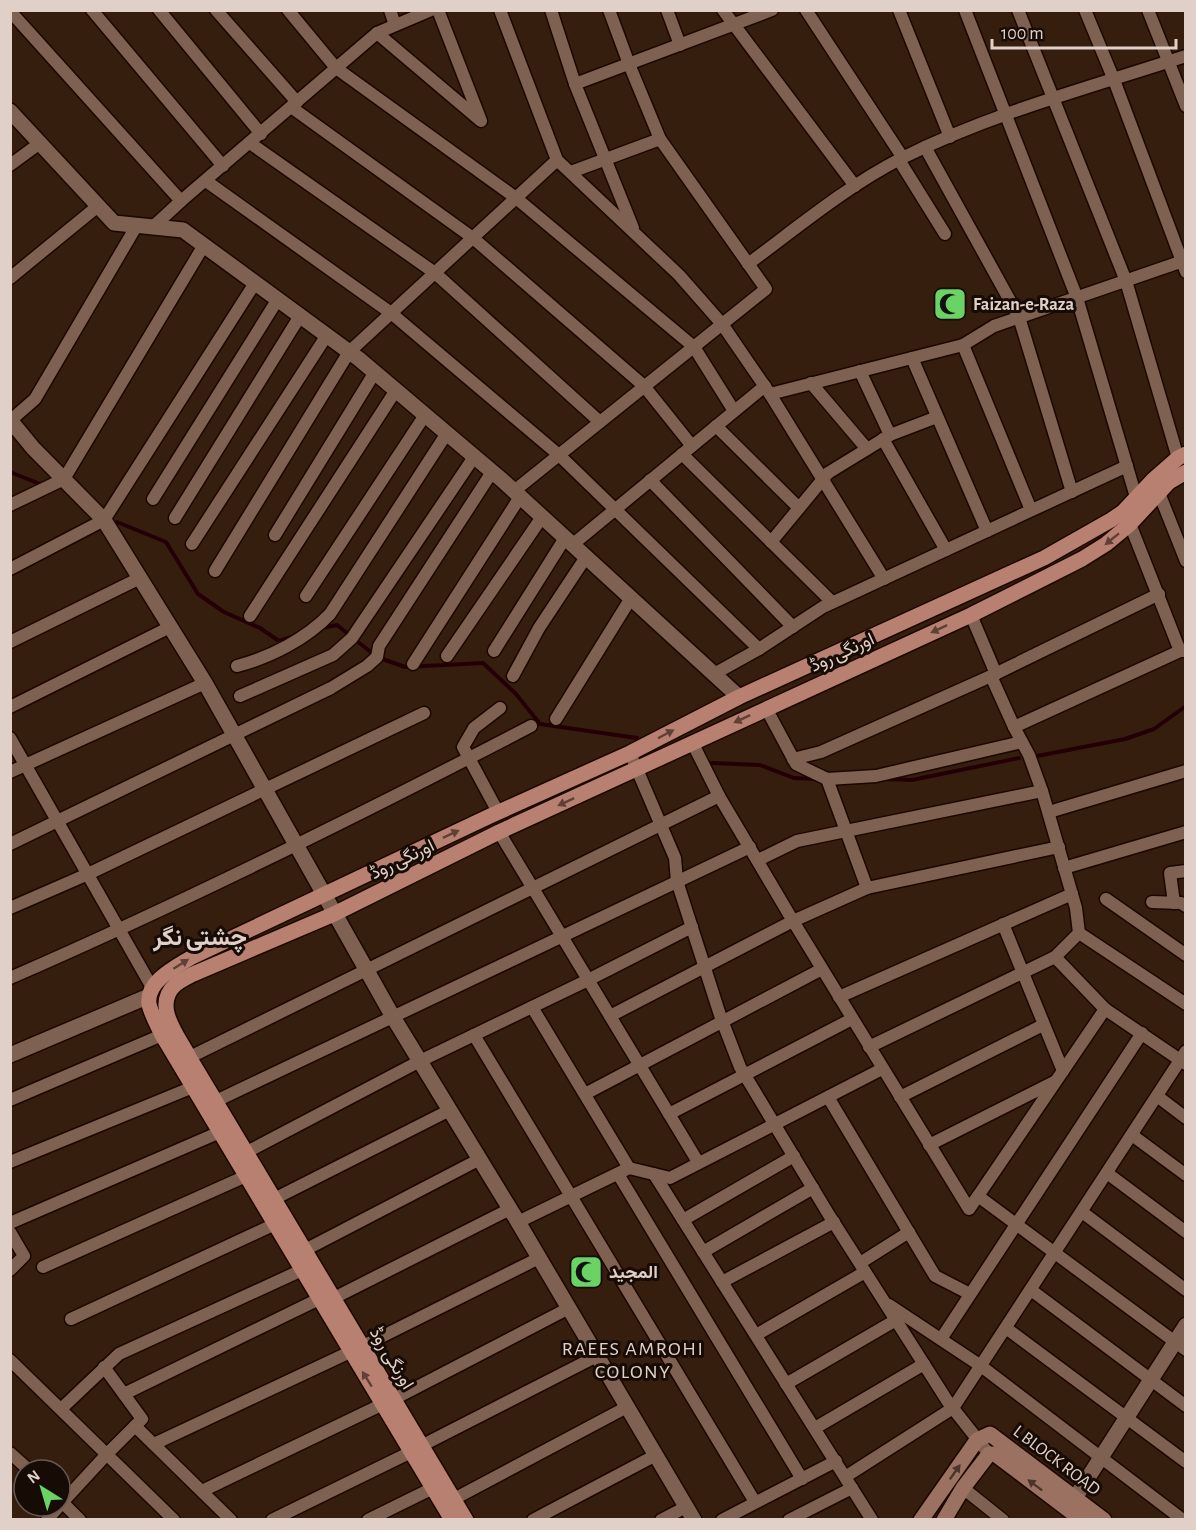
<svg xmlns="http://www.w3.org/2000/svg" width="1196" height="1530" font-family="'Alegreya Sans',Vazirmatn,sans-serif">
  <rect width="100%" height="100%" fill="#361e0f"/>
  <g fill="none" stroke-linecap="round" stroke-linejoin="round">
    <g stroke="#240006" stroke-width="4">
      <path d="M 10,472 L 40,484"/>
      <path d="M 117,522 L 166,542 L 198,594 L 224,612 L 260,628 L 279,641 L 294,636"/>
      <path d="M 322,628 L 337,625 L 377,657 L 405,667 L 483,663 L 516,694 L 540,724 L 637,738"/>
      <path d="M 1037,756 L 1125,739 L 1154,729 L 1186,706"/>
      <path d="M 712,763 L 760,765 L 794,778 L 817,779"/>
      <path d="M 884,779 L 912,780 L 1019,758"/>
    </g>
    <g stroke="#1c0700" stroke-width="15">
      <g id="minor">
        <path d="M 92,10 L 223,166"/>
        <path d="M 159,10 L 261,134"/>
        <path d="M 216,10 L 297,102"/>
        <path d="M 288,10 L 336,68 L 516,198 L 694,347 L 734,411"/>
        <path d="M 390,10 L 395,25"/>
        <path d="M 500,10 L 557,160 L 679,275 L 722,324 L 770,394 L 963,345 L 994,326 L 1186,260"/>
        <path d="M 551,10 L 575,84 L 633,228"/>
        <path d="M 667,10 L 680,45"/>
        <path d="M 723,10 L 855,186"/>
        <path d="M 806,10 L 903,158"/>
        <path d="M 899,10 L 950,137"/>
        <path d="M 965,10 L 1077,298 L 1136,497"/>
        <path d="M 1018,10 L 1126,281 L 1178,458"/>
        <path d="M 1085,10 L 1114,80 L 1186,272"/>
        <path d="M 1148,10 L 1186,106"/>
        <path d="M 10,11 L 181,201"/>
        <path d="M 377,33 L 481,121 L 438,10"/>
        <path d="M 575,84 L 772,10"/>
        <path d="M 291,107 L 473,238 L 644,386 L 692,446"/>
        <path d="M 250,143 L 435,273 L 600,422"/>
        <path d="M 925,147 L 1019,317 L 1072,492"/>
        <path d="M 899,160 L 945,234"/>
        <path d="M 10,165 L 40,143"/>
        <path d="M 571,172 L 660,139"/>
        <path d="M 206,181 L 391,313 L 559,455 L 759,649"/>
        <path d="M 154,226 L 181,201 L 377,33 L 431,10"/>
        <path d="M 748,264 C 798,227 847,186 902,158 C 992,113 1091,87 1186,56"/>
        <path d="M 10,278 L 98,206"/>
        <path d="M 963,345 L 1031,510"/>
        <path d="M 912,358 L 987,531"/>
        <path d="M 860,371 L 890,435"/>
        <path d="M 811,383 L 867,449"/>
        <path d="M 770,394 L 884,579"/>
        <path d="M 11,420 L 35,399 L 137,225"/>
        <path d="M 716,426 L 799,508"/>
        <path d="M 883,439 L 946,550"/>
        <path d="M 682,454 L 832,602"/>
        <path d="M 650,480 L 793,627"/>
        <path d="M 514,491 L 766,289 L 660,139 L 629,64 L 609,10"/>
        <path d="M 1159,493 L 1186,561"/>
        <path d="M 153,499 L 278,299"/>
        <path d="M 10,505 L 64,479 L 204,245"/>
        <path d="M 175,518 L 300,316"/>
        <path d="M 1130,524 L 1180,651"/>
        <path d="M 275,535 L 375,372"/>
        <path d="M 771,542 L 828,473 L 890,435 L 937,417"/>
        <path d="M 192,544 L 327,335"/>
        <path d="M 572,545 L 765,386"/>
        <path d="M 10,569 L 104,520 L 255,283"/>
        <path d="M 215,571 L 349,352 L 557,160"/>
        <path d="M 306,596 L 425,415"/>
        <path d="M 971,615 L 996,674"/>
        <path d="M 250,616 L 396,390"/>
        <path d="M 10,642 L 140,578"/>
        <path d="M 494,651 L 565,538"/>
        <path d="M 447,656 L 542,517"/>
        <path d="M 413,664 L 520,497"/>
        <path d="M 237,666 C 271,657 306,639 330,614 L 447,433"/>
        <path d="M 714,674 L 759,649 L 823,607 L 1127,466"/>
        <path d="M 513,676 L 539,628 L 586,557"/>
        <path d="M 240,696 L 333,655 L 352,638 L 474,457"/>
        <path d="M 10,707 L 170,627"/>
        <path d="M 766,708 L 796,764 L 827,779 L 876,776 L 1022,742"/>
        <path d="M 556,719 L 631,598"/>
        <path d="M 1014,727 L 1180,651 L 1186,651"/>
        <path d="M 10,738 L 153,989"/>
        <path d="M 692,742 L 719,796 L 793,921 L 969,1209 L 978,1196"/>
        <path d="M 630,753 L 675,858 L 677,881 L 720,1015 L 740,1067 L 829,1215 L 948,1402 L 989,1454"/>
        <path d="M 793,759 L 821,752 L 991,676 L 1159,594"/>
        <path d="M 10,772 L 205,683"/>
        <path d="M 827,779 L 867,888"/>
        <path d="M 498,812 L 463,747 L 474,728 L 500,708"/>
        <path d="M 1049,812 L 1186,771"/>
        <path d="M 499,832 L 698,1162"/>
        <path d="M 10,844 L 331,688 L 367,666 L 377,657 L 379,646 L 492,472"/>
        <path d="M 758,860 L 797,841 L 1042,791"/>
        <path d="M 1064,868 L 1186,832"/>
        <path d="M 1106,899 L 1186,955"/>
        <path d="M 1152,902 L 1181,903 L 1186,906"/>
        <path d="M 1174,903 L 1170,873 L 1186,871"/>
        <path d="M 10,908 L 88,874 L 424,713"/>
        <path d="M 1003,924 L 1063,1071"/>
        <path d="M 1079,933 L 1186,1004"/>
        <path d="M 1055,957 L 1105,1009"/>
        <path d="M 10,978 C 187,901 360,815 531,726"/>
        <path d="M 839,997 L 1072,894"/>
        <path d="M 532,1007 L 629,1168"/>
        <path d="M 610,1016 L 793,921 L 867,888 L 1059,847"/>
        <path d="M 474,1035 L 755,1502"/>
        <path d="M 869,1047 L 1055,957 L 1079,933 L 1076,908 L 1042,791 L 1029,755 L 1014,727 L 991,676"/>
        <path d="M 182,1061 L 719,796"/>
        <path d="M 1186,1064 L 1105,1009 L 978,1196 L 1186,1350"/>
        <path d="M 585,1094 L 822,969"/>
        <path d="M 1157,1096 L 1186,1118"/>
        <path d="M 828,1097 L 935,1276 L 970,1294"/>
        <path d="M 900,1097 L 1043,1025"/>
        <path d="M 10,1100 L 162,1035"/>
        <path d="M 216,1101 L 750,847"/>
        <path d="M 669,1114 L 852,1019"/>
        <path d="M 1132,1135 L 1186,1175"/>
        <path d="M 929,1145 L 1054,1082"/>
        <path d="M 247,1152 L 420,1061 L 588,980 L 692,927"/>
        <path d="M 10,1162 L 193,1087"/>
        <path d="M 1107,1173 L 1186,1232"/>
        <path d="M 618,1174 L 802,1479"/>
        <path d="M 654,1174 L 872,1520"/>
        <path d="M 274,1199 L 450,1110"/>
        <path d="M 1082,1212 L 1186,1290"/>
        <path d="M 683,1220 L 794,1156"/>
        <path d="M 518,1222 L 629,1168 L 670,1178 L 882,1069"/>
        <path d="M 10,1223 L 220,1132"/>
        <path d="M 10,1232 L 24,1256 L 10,1270"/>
        <path d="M 305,1250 L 480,1159"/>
        <path d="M 703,1252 L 813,1188"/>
        <path d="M 860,1263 L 909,1232"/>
        <path d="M 43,1267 L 246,1176"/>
        <path d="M 722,1282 L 834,1222"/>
        <path d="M 1031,1290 L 1186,1406"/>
        <path d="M 334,1298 L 510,1209"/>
        <path d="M 889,1305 L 981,1366 L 1183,1520"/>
        <path d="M 71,1319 L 275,1224"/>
        <path d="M 1006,1328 L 1186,1462"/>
        <path d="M 756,1335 L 865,1272"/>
        <path d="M 941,1339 L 1142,1033"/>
        <path d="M 363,1346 L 539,1258"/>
        <path d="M 10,1360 L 174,1520"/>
        <path d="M 786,1384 L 896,1320"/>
        <path d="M 124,1394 L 319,1299"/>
        <path d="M 394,1399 L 569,1308"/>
        <path d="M 61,1409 L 119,1354 L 302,1270"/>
        <path d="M 135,1426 L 231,1520"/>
        <path d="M 815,1428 L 924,1364"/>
        <path d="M 154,1444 L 350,1352"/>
        <path d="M 423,1445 L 597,1356"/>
        <path d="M 10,1453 L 29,1470"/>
        <path d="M 845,1477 L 953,1408 L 1186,1051"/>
        <path d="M 963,1488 L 1003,1520"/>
        <path d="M 202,1491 L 383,1404"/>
        <path d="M 454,1499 L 627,1407"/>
        <path d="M 60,1500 L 80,1520"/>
        <path d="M 60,1505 L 107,1454 L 142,1419 L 104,1367"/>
        <path d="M 47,1520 L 59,1506"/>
        <path d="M 272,1520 L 411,1452"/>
        <path d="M 368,1520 L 433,1488"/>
        <path d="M 533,1520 L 656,1455"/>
        <path d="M 661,1520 L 686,1507"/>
        <path d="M 722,1520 L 836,1461"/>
        <path d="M 789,1520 L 852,1488"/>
      </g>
    </g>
    <g stroke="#1c0700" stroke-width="18">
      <g id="tertiary">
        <path d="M 10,111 L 114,223 L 183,230 L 359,359 L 502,480 L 739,697"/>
        <path d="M 10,420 L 33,448 L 104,520 L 205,683 L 393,1017 L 518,1222 L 694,1520"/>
        <path d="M 10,1055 L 149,996"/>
        <path d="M 1075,1498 L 1186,1325"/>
      </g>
    </g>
    <g stroke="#1c0700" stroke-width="18">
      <g id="secondary">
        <path d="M 921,1520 L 977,1440 L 990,1434 L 1104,1520"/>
        <path d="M 944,1520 L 963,1488 L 989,1454 L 995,1454 L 1082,1520"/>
      </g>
    </g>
    <g stroke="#1c0700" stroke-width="18">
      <g id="primary">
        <path d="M 452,1520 L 162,1035 C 158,1026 151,1014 149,1004 C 146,981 176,967 192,957 L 490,816 L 630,753 L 739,697 L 1044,558 L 1111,520 L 1123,512 L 1153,480 L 1178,458 L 1186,454"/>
        <path d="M 466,1520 L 189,1057 C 179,1037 152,1006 175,985 C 179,981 186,978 191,975 L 334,914 L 499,832 L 971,615 L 1082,559 L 1106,544 L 1130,524 L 1169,482 L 1186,472"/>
      </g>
    </g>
    <use href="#minor" stroke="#7e6151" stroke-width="12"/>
    <use href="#tertiary" stroke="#7e6151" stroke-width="15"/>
    <use href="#secondary" stroke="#9b7161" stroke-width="15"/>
    <use href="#primary" stroke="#b88071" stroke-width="15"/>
  </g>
  <defs><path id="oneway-solid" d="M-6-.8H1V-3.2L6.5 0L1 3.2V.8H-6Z" transform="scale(1.5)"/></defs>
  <g fill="#5f4036">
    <use href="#oneway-solid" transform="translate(1112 539) rotate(141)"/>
    <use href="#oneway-solid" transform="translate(939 629) rotate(155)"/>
    <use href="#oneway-solid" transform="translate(742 719) rotate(155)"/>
    <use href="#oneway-solid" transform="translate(666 734) rotate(-28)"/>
    <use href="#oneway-solid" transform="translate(566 802) rotate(155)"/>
    <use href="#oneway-solid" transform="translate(451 834) rotate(-25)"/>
    <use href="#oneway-solid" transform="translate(181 964) rotate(-32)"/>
    <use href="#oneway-solid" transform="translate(367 1379) rotate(-122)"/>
  </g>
  <g fill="#4b342a">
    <use href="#oneway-solid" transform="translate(955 1472) rotate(-55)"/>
    <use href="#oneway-solid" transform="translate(1035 1485) rotate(-143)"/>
  </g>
  <defs>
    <g id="mosque-square" transform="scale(1.725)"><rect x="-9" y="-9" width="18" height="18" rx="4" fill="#6ad364" stroke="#160b05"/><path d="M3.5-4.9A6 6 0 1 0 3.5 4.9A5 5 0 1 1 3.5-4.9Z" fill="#111"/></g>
  </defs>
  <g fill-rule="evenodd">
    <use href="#mosque-square" x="950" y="304"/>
    <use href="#mosque-square" x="586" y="1272"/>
  </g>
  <g text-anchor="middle" stroke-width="6" stroke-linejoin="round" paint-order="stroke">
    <g font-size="18" font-weight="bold" fill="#e1d0c7" stroke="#160b05" text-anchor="start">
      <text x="973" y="310">Faizan-e-Raza</text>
      <text x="609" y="1278">المجید</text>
    </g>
    <g font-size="18" fill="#e1d0c7" stroke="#160b05">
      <text transform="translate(842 652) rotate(-25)" y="6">اورنگی روڈ</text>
      <text transform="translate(402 859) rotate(-26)" y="6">اورنگی روڈ</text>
      <text transform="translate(392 1358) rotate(59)" y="6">اورنگی روڈ</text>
      <text transform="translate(1057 1460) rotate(37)" y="6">L BLOCK ROAD</text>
    </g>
    <g font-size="20" letter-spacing="1.5" fill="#e1d0c7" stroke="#160b05">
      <text x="633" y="1355">RAEES AMROHI<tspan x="633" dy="23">COLONY</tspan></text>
    </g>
    <g font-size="24" font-weight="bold" fill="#e1d0c7" stroke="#160b05">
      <text x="200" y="945">چشتی نگر</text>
    </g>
  </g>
  <rect width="1196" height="1530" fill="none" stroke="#e1d0c7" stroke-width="24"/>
  <g transform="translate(42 1488) rotate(323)"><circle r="28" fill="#160b05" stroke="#675a53" stroke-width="1.5"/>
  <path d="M0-4.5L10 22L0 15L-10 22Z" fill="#6ad364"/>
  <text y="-9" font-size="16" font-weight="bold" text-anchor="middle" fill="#e1d0c7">N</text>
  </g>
  <path d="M992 39v9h184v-9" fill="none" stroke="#e1d0c7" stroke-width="3"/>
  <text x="1001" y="39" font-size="18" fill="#e1d0c7" stroke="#160b05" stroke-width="4.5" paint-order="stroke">100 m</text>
</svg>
